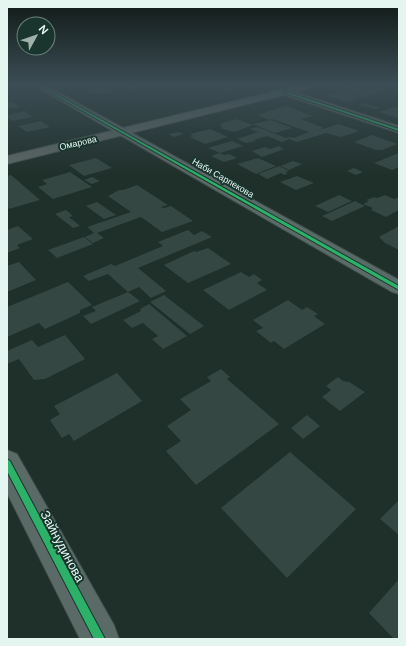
<svg xmlns="http://www.w3.org/2000/svg" width="406" height="646" font-family="'DM Sans',sans-serif">
  <rect width="100%" height="100%" fill="#1f2f2a"/>
  <g fill="#344742">
    <path d="M 136,85 L 148,86 L 128,90 L 123,88 Z"/>
    <path d="M 211,85 L 238,85 L 241,86 L 226,91 Z"/>
    <path d="M 364,85 L 387,90 L 366,97 L 339,89 L 348,86 L 355,88 Z"/>
    <path d="M 104,86 L 117,92 L 101,95 L 93,92 L 87,93 L 83,91 Z"/>
    <path d="M 342,91 L 363,96 L 347,102 L 325,95 Z"/>
    <path d="M 12,102 L 20,107 L 7,109 L 7,103 Z"/>
    <path d="M 363,103 L 380,108 L 375,109 L 358,105 Z"/>
    <path d="M 286,106 L 313,116 L 301,119 L 324,128 L 321,128 L 323,129 L 339,124 L 359,131 L 341,137 L 326,133 L 297,142 L 289,139 L 282,142 L 267,136 L 254,140 L 256,141 L 246,143 L 237,139 L 258,132 L 250,129 L 257,127 L 286,138 L 291,137 L 294,138 L 309,132 L 272,119 L 269,120 L 257,115 Z"/>
    <path d="M 399,106 L 399,118 L 398,118 L 378,112 Z"/>
    <path d="M 25,111 L 33,117 L 12,121 L 7,117 L 7,115 Z"/>
    <path d="M 237,119 L 253,125 L 234,132 L 219,128 L 223,127 L 220,126 L 222,123 Z"/>
    <path d="M 271,120 L 292,128 L 275,133 L 253,124 Z"/>
    <path d="M 41,121 L 50,127 L 27,132 L 18,126 Z"/>
    <path d="M 210,129 L 228,137 L 205,144 L 190,137 L 193,136 L 190,134 Z"/>
    <path d="M 178,132 L 184,134 L 174,137 L 168,134 Z"/>
    <path d="M 372,135 L 397,144 L 382,150 L 376,150 L 354,142 Z"/>
    <path d="M 232,141 L 243,146 L 220,153 L 208,148 Z"/>
    <path d="M 279,146 L 284,149 L 262,157 L 252,151 L 265,147 L 270,149 Z"/>
    <path d="M 219,153 L 224,155 L 229,154 L 237,158 L 224,162 L 211,156 Z"/>
    <path d="M 399,153 L 399,167 L 392,170 L 374,163 Z"/>
    <path d="M 96,158 L 112,168 L 84,176 L 69,165 Z"/>
    <path d="M 258,158 L 276,166 L 256,174 L 237,164 Z"/>
    <path d="M 293,161 L 302,164 L 289,170 L 280,166 Z"/>
    <path d="M 279,166 L 289,171 L 285,172 L 288,173 L 284,175 L 281,173 L 267,179 L 258,174 Z"/>
    <path d="M 354,168 L 363,172 L 356,175 L 347,171 Z"/>
    <path d="M 70,172 L 92,187 L 53,199 L 38,187 L 47,184 L 42,180 Z"/>
    <path d="M 11,175 L 40,200 L 9,209 L 7,206 L 7,176 Z"/>
    <path d="M 297,176 L 314,183 L 296,190 L 280,182 Z"/>
    <path d="M 92,177 L 100,181 L 92,184 L 84,180 Z"/>
    <path d="M 137,185 L 168,205 L 161,207 L 164,208 L 171,206 L 193,221 L 162,232 L 141,217 L 97,233 L 104,238 L 93,243 L 85,237 L 94,233 L 87,227 L 131,212 L 108,196 L 119,190 L 123,190 Z"/>
    <path d="M 339,195 L 352,201 L 328,212 L 315,206 Z"/>
    <path d="M 385,195 L 394,199 L 399,197 L 399,210 L 386,217 L 371,210 L 373,208 L 363,204 L 369,201 L 366,200 L 374,197 L 377,198 Z"/>
    <path d="M 355,201 L 365,206 L 332,221 L 322,216 Z"/>
    <path d="M 97,202 L 116,215 L 104,219 L 86,206 Z"/>
    <path d="M 66,210 L 73,216 L 69,217 L 80,226 L 73,228 L 55,214 Z"/>
    <path d="M 18,226 L 33,239 L 17,245 L 20,248 L 7,253 L 7,230 Z"/>
    <path d="M 399,226 L 399,250 L 385,243 L 379,237 Z"/>
    <path d="M 188,230 L 194,235 L 202,231 L 212,237 L 138,268 L 166,291 L 151,298 L 139,287 L 128,292 L 108,274 L 89,281 L 83,276 L 111,264 L 115,266 L 163,246 L 158,242 Z"/>
    <path d="M 84,237 L 93,244 L 57,258 L 48,250 Z"/>
    <path d="M 208,248 L 231,264 L 188,283 L 164,265 L 194,251 L 196,252 Z"/>
    <path d="M 19,262 L 36,280 L 7,292 L 7,266 Z"/>
    <path d="M 241,272 L 249,277 L 254,274 L 262,280 L 257,283 L 267,290 L 229,310 L 203,290 Z"/>
    <path d="M 68,282 L 92,305 L 80,310 L 80,313 L 45,329 L 39,323 L 7,337 L 7,307 Z"/>
    <path d="M 128,292 L 140,301 L 91,324 L 83,316 L 96,311 L 92,307 Z"/>
    <path d="M 164,295 L 204,326 L 190,334 L 150,302 Z"/>
    <path d="M 288,300 L 302,310 L 307,307 L 318,314 L 314,316 L 325,324 L 284,349 L 274,341 L 271,343 L 256,331 L 263,328 L 253,320 Z"/>
    <path d="M 149,304 L 187,336 L 163,349 L 152,339 L 158,336 L 143,323 L 132,328 L 123,320 L 141,311 L 140,309 Z"/>
    <path d="M 65,335 L 85,359 L 45,379 L 34,380 L 19,359 L 7,364 L 7,351 L 32,340 L 38,347 Z"/>
    <path d="M 221,369 L 230,377 L 227,379 L 279,424 L 196,485 L 166,451 L 181,441 L 167,426 L 191,410 L 180,399 L 211,381 L 207,377 Z"/>
    <path d="M 117,373 L 142,401 L 74,441 L 69,434 L 62,438 L 50,420 L 60,414 L 54,406 Z"/>
    <path d="M 338,377 L 343,381 L 349,382 L 365,392 L 340,411 L 322,397 L 331,390 L 326,386 Z"/>
    <path d="M 307,415 L 320,426 L 303,439 L 291,428 Z"/>
    <path d="M 290,452 L 356,509 L 287,578 L 221,508 Z"/>
    <path d="M 399,500 L 399,535 L 380,519 Z"/>
    <path d="M 399,579 L 399,639 L 394,639 L 369,613 Z"/>
  </g>
  <g fill="none" stroke-linecap="round" stroke-linejoin="round">
    <g stroke="#3d4b47" stroke-width="2">
      <path id="street" d="M 300,85 L 316,85 L 315,87 L 295,92 L 399,126 L 399,133 L 284,95 L 7,164 L 7,156 Z"/>
    </g>
    <g stroke="#3d4b47" stroke-width="2">
      <g id="secondary">
        <path d="M 33,85 L 45,85 L 399,280 L 399,294 L 392,292 Z"/>
        <path d="M 7,450 L 17,454 L 114,625 L 119,639 L 80,639 L 7,493 Z"/>
      </g>
    </g>
    <use href="#street" fill="#5c6764" fill-rule="evenodd"/>
    <use href="#secondary" fill="#5a6a66" fill-rule="evenodd"/>
    <g stroke="#19352e" stroke-width="2">
      <g id="cycleway">
        <path d="M 40,85 L 399,286 L 399,290 L 37,85 Z"/>
        <path d="M 285,91 L 399,129 L 399,131 L 285,93 Z"/>
        <path d="M 7,459 L 10,461 L 105,639 L 94,639 L 7,471 Z"/>
      </g>
    </g>
    <use href="#cycleway" fill="#2db169" fill-rule="evenodd"/>
  </g>
  <linearGradient id="sky" x2="0" y2="1"><stop stop-color="#111a17"/><stop offset="0.48" stop-color="#3c4d55"/><stop offset="1" stop-color="#3c4d55" stop-opacity="0"/></linearGradient>
  <rect width="406" height="176" fill="url(#sky)"/>
  <g text-anchor="middle" stroke-width="4" stroke-linejoin="round" paint-order="stroke">
    <g font-size="9" fill="#e5f6f1" stroke="#19352e">
      <text transform="translate(78 143) rotate(-13)" y="3">Омарова</text>
      <text transform="translate(223 178) rotate(30)" y="3">Наби Сарпекова</text>
    </g>
    <g font-size="13" fill="#e5f6f1" stroke="#19352e">
      <text transform="translate(63 546) rotate(62)" y="5">Зайнудинова</text>
    </g>
  </g>
  <rect width="406" height="646" fill="none" stroke="#e5f6f1" stroke-width="16"/>
  <g transform="translate(36 36) rotate(50)"><circle r="19" fill="#19352e" stroke="#6b827c"/>
  <path d="M0-3L7 15L0 10L-7 15Z" fill="#a0b0ab"/>
  <text y="-6" font-size="11" font-weight="bold" text-anchor="middle" fill="#e5f6f1">N</text>
  </g>
</svg>
